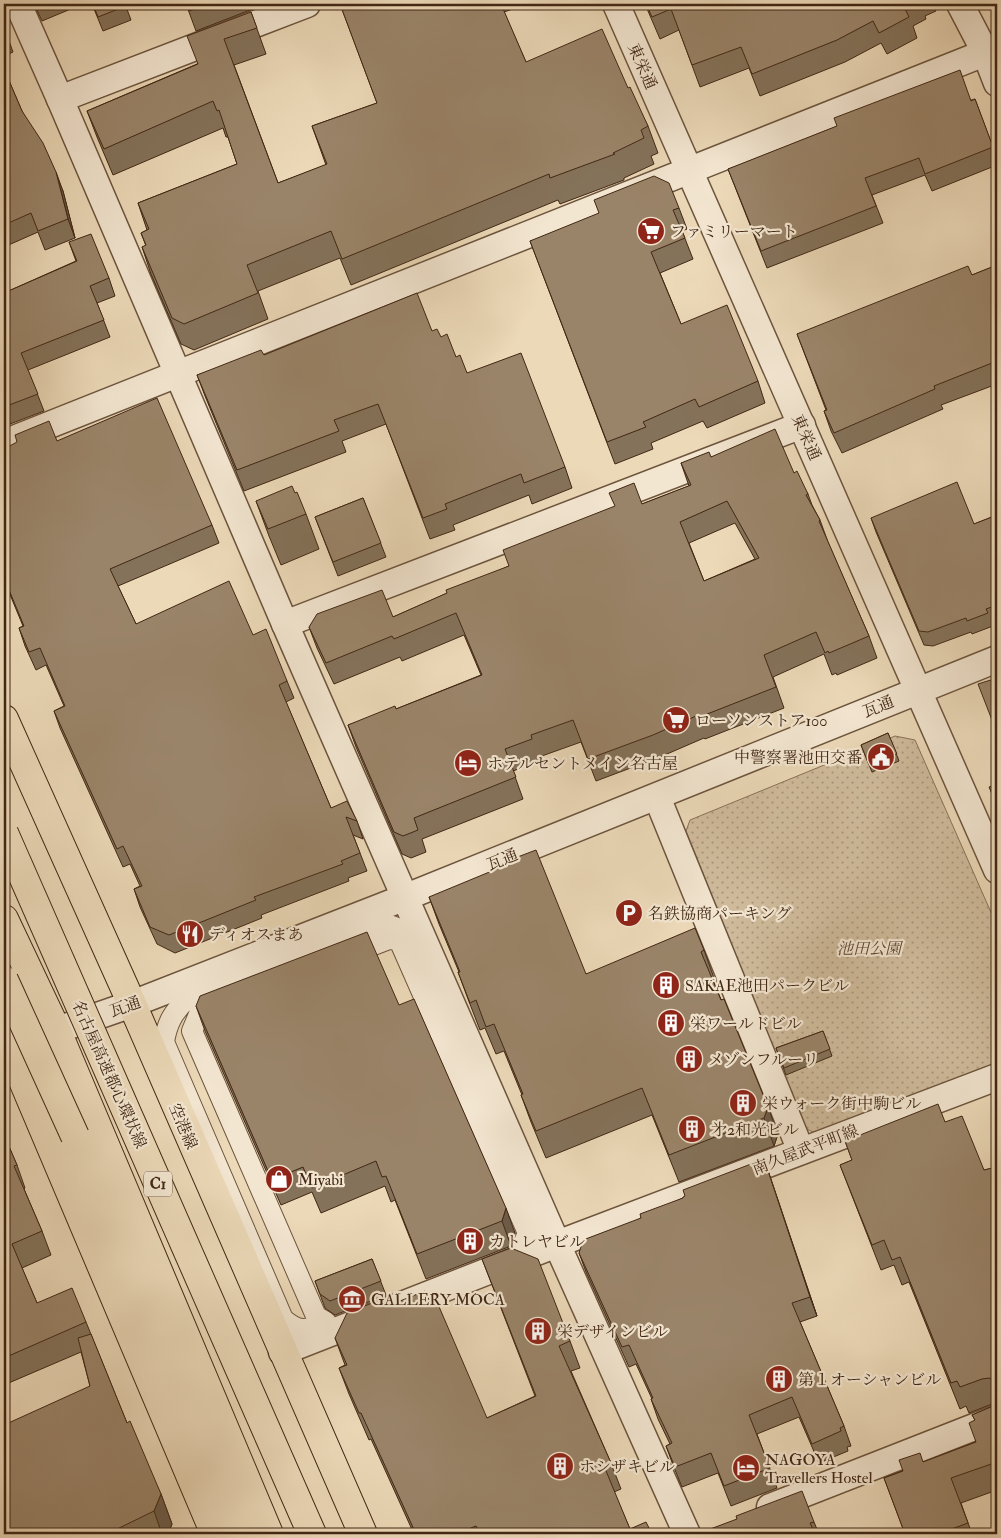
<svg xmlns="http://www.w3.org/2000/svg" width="1001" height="1538" font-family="'IM FELL Double Pica','Noto Serif JP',serif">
  <defs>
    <pattern id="park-dots" width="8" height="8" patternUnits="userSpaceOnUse" patternTransform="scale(1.25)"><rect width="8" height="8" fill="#cfbb9c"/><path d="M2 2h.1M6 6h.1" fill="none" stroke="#aa987e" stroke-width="1.8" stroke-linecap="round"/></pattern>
  </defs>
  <rect width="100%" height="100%" fill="#ecd9b8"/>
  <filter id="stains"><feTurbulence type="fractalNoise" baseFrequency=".004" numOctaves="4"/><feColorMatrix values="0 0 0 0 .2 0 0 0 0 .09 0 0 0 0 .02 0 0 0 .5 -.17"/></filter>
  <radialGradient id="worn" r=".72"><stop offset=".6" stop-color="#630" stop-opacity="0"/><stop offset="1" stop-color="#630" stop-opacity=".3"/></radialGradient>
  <path fill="url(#park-dots)" stroke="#887158" d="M 895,736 L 915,740 L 997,926 L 997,1065 L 815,1133 L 805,1128 L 686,831 L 690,820 Z"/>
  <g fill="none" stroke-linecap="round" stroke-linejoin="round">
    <g stroke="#6c543d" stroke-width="22">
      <path id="pedestrian" d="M 378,923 C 391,924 400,928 409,937 L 539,1236 L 537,1242 L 522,1247 L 528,1233 L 399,940 L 389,939 L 200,1012 L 192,1031 L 316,1316 L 326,1322 C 306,1330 301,1334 283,1319 L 164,1042 C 167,1023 173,1012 188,998 Z"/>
    </g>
    <g stroke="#6c543d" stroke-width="29">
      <g id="minor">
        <path d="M 18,4 L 60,99 L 285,624 L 557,1244 L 687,1534"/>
        <path d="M 616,4 L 997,870"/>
        <path d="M 960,4 L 985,52 L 997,83"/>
        <path d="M 60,99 L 307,4"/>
        <path d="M 4,443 L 997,48"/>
        <path d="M 285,624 L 802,425"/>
        <path d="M 657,797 L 801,1151"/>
        <path d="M 37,1037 L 132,1004 L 406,897 L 997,659"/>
        <path d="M 282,1352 L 557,1244 L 997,1077"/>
        <path d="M 770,1507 L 997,1418"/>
      </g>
    </g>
    <g stroke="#412714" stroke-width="30">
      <g id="primary">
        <path d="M 4,719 L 132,1004 L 363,1534"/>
        <path d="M 4,919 L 57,1031 L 269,1534"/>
        <path d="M 4,1036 L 215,1534"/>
      </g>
    </g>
    <g stroke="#412714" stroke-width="30">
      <path id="motorway" d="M 75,1136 L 189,1409 L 245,1534"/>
    </g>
    <use href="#pedestrian" stroke="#f3e6d1" stroke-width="20"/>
    <use href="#minor" stroke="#f3e6d1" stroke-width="26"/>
    <use href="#primary" stroke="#ecd9b8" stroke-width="28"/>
    <use href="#motorway" stroke="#ecd9b8" stroke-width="28"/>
    <g stroke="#412714" stroke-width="30" stroke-linecap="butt">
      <g id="motorway-bridge">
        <path d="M 4,833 L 312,1534"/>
        <path d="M 4,980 L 75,1136"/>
      </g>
    </g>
    <use href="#motorway-bridge" stroke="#ecd9b8" stroke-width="28"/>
  </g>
  <g fill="#84725a" stroke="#412714" fill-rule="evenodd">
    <path d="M 34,4 L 77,4 L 78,6 L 42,21 Z"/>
    <path d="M 92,4 L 125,4 L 131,20 L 103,31 Z"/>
    <path d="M 186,4 L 248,4 L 250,10 L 196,31 Z"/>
    <path d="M 340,4 L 527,4 L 504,12 L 526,62 L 628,88 L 648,126 L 658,153 L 651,156 L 654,164 L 624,178 L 624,180 L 560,204 L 558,200 L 351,285 L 340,258 L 258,291 L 268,319 L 194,350 L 181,344 L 151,274 L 142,247 L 146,246 L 141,233 L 147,230 L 138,203 L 237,164 L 228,137 L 226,137 L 223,128 L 113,175 L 97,137 L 87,111 L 197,64 L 251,12 L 266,54 L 234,65 L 278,183 L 326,165 L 312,126 L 377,103 Z"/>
    <path d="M 645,4 L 936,4 L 937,5 L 934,6 L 936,11 L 925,16 L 926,19 L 913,26 L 917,38 L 887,54 L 881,43 L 845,62 L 760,96 L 749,68 L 700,87 L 679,30 L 660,39 Z"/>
    <path d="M 990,4 L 997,4 L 997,18 Z"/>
    <path d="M 4,27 L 13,52 L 4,56 Z"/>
    <path d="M 4,69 L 22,111 L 63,191 L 75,238 L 45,250 L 38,232 L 4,247 Z"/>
    <path d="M 975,99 L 997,158 L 997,165 L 932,191 L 925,175 L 872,195 L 883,223 L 767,268 L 728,169 Z"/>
    <path d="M 679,208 L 687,229 L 682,231 L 693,259 L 660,273 L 681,324 L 758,381 L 765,403 L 707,428 L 703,421 L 651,443 L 653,449 L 615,464 L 530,241 Z"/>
    <path d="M 69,242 L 109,278 L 115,296 L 97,303 L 110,337 L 28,370 L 44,411 L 10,424 L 9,420 L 4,422 L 4,293 L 76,261 Z"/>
    <path d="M 997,265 L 997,384 L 941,405 L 943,409 L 842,453 L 831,431 L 824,411 L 826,410 L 797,334 L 972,275 Z"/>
    <path d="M 432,331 L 456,357 L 467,373 L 565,467 L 572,488 L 532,504 L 529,495 L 453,525 L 455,530 L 430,539 L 386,424 L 342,441 L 346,452 L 244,491 L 205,396 L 197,375 L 264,355 Z"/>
    <path d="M 57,441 L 212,525 L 219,543 L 118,586 L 136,624 L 253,635 L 287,681 L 294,698 L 286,702 L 331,808 L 357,821 L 363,839 L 353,835 L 367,871 L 348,878 L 349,881 L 261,915 L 262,918 L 175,953 L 157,944 L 140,907 L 134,889 L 140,886 L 130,864 L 123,867 L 60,728 L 54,711 L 64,706 L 46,665 L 36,670 L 25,646 L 19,628 L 23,626 L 4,580 L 4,449 Z"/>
    <path d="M 711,457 L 794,473 L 808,494 L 812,505 L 820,520 L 828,542 L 869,636 L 877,658 L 837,675 L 836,673 L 832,675 L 824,654 L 773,677 L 784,708 L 705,739 L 704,738 L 660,757 L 596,781 L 581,742 L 539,757 L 540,761 L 513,771 L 523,799 L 422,839 L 426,852 L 411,858 L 402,854 L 356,747 L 348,725 L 396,709 L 481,675 L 464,635 L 402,661 L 400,657 L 334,684 L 317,648 L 309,627 L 393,617 L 509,566 L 642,504 L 689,486 L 681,463 ZM 735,523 L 755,559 L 704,581 L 689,543 Z"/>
    <path d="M 363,498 L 386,557 L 338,576 L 315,517 Z"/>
    <path d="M 256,501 L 306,514 L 319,549 L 281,565 L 269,536 Z"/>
    <path d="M 997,515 L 997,620 L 991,623 L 993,626 L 972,634 L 971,632 L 933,646 L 924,645 L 876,532 L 871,518 L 974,524 Z"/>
    <path d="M 888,733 L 899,761 L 872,772 L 861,745 Z"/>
    <path d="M 429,897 L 586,974 L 704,950 L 714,978 L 712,978 L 778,1134 L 774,1146 L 679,1182 L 652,1115 L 546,1158 L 531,1122 L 521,1095 L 522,1095 L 504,1051 L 496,1054 L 485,1028 L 480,1030 L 468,999 L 458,972 L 459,972 L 439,924 Z"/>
    <path d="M 399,1005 L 515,1233 L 511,1246 L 426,1279 L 395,1200 L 391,1202 L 385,1186 L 321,1213 L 312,1192 L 281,1205 L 205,1031 L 196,1006 Z"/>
    <path d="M 823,1031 L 832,1056 L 786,1075 L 776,1048 Z"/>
    <path d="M 945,1122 L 984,1170 L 997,1167 L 997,1403 L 992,1404 L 969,1413 L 966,1406 L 960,1409 L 909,1282 L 902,1285 L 894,1265 L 881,1270 L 840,1165 L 852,1160 L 845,1141 Z"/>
    <path d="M 4,1135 L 17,1165 L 25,1188 L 24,1189 L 42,1231 L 51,1255 L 22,1268 L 37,1303 L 86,1322 L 127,1423 L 161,1494 L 172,1524 L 168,1534 L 4,1534 L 90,1386 L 81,1352 L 4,1385 Z"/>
    <path d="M 764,1159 L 817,1316 L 800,1322 L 844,1426 L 851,1446 L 847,1447 L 848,1451 L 819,1463 L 799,1417 L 757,1434 L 777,1488 L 731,1506 L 718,1473 L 682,1487 L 673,1465 L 666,1446 L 670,1444 L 658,1419 L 651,1399 L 652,1399 L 636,1364 L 629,1367 L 586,1272 L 579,1253 L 641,1218 Z"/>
    <path d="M 372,1259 L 386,1295 L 335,1315 L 325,1308 L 315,1281 Z"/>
    <path d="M 482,1259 L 570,1341 L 580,1368 L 571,1371 L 611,1463 L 621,1489 L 614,1492 L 630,1529 L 652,1534 L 414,1534 L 371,1439 L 369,1440 L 349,1394 L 339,1368 L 345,1365 L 335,1338 L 390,1305 L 487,1418 L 535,1396 Z"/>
    <path d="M 997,1404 L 997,1490 L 961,1503 L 972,1534 L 905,1534 L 884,1478 L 976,1442 L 975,1420 L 972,1415 L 993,1406 Z"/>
    <path d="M 814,1522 L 819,1534 L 704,1534 Z"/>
  </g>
  <g fill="#6c5c4a" stroke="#412714">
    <path d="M 56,172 L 63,191 L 75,238 L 68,219 Z"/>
    <path d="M 768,1107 L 778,1134 L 774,1146 L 764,1118 Z"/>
    <path d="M 764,1159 L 771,1179 L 817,1316 L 810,1297 Z"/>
    <path d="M 506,1208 L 515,1233 L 511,1246 L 502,1221 Z"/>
    <path d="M 161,1494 L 172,1524 L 168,1534 L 162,1534 L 154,1511 Z"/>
  </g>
  <g fill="#9a8469" stroke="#412714" fill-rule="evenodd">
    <path d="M 35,4 L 45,4 L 37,7 Z"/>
    <path d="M 93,4 L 125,4 L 126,6 L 98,17 Z"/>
    <path d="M 186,4 L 209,4 L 189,11 Z"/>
    <path d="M 340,4 L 501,4 L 526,62 L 602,29 L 628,88 L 630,87 L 648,126 L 641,130 L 644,138 L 613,153 L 615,154 L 550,178 L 549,174 L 342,259 L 331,231 L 247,265 L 258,293 L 184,324 L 172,318 L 142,247 L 146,245 L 141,233 L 149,229 L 138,203 L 237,164 L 219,110 L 217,111 L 213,101 L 104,149 L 87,111 L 198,64 L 187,36 L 251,12 L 257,28 L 224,39 L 278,183 L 327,164 L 312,126 L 377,103 Z"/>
    <path d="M 646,4 L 906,4 L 903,5 L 909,17 L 879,33 L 873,21 L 837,40 L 752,74 L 741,47 L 692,65 L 671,9 L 652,17 Z"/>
    <path d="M 4,27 L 6,33 L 4,34 Z"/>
    <path d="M 4,69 L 22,111 L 43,143 L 56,172 L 68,219 L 38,231 L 31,213 L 4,225 Z"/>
    <path d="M 960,70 L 971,101 L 975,99 L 993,147 L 925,174 L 919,158 L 865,178 L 876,206 L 761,251 L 728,169 L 837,126 L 834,118 Z"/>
    <path d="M 654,176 L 669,183 L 679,208 L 673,210 L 685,238 L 651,252 L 681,324 L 727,305 L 758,381 L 699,407 L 695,399 L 643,422 L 646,427 L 607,442 L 530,241 L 599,213 L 594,200 Z"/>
    <path d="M 91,234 L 109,278 L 90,286 L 104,320 L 21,353 L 38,394 L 4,407 L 4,293 L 77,261 L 69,242 Z"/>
    <path d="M 997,265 L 997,361 L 934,386 L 935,389 L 834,433 L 824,411 L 827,410 L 797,334 L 968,266 L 972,275 Z"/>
    <path d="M 417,293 L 432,331 L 437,329 L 441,337 L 447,334 L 456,357 L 460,355 L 467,373 L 521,353 L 565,467 L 524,483 L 521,474 L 445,504 L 447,509 L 423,518 L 378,404 L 334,420 L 339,431 L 237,470 L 197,375 L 261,350 L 264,355 Z"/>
    <path d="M 157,398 L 212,525 L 110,569 L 136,624 L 229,581 L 253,635 L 266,629 L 287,681 L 279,685 L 331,808 L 347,801 L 357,821 L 346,817 L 360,853 L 341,861 L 343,864 L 254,897 L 256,900 L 169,935 L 150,927 L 134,889 L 142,886 L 123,846 L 117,849 L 54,711 L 65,706 L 40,648 L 29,652 L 19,628 L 24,626 L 4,578 L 4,449 L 17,442 L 15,435 L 49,421 L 57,441 Z"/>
    <path d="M 775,429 L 794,473 L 797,471 L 808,494 L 806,495 L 820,520 L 819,521 L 869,636 L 829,653 L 828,651 L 825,653 L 816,632 L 764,655 L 776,687 L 697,718 L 696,716 L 653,735 L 588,759 L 573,720 L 531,735 L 532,739 L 505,749 L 516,777 L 414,818 L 418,830 L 403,836 L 394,832 L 348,725 L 395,706 L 396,709 L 482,675 L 456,613 L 394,639 L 392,636 L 326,663 L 309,627 L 317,614 L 382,590 L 393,617 L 447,593 L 446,590 L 509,566 L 503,550 L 615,506 L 609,493 L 634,483 L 642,504 L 691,485 L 681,463 L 709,452 L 711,457 ZM 727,501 L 759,558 L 704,581 L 680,522 Z"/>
    <path d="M 957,482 L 974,524 L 997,515 L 997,561 L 993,563 L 997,572 L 997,605 L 986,609 L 988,613 L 967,621 L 966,618 L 928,632 L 919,631 L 871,518 Z"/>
    <path d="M 292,486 L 295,493 L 297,492 L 306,514 L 268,529 L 256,501 Z"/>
    <path d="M 363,498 L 381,543 L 333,562 L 315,517 Z"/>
    <path d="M 997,678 L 997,733 L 978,684 Z"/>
    <path d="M 888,733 L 897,754 L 869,765 L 861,745 Z"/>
    <path d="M 997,784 L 997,806 L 989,787 Z"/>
    <path d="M 536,850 L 586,974 L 695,928 L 704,950 L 701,952 L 721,1000 L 724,999 L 768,1107 L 764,1118 L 669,1155 L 642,1088 L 536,1131 L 521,1095 L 523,1094 L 494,1024 L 486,1027 L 476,1000 L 470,1003 L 458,972 L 460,972 L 429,897 L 516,861 L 515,858 Z"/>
    <path d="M 367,932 L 399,1005 L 414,999 L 506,1208 L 502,1221 L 417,1254 L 386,1176 L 382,1177 L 376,1161 L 312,1188 L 303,1167 L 272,1180 L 196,1006 L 200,996 Z"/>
    <path d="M 823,1031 L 830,1049 L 784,1068 L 776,1048 Z"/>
    <path d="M 938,1104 L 945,1122 L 962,1116 L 984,1170 L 997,1167 L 997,1381 L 989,1378 L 982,1379 L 960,1387 L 957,1381 L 951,1383 L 900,1257 L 892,1260 L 884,1240 L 872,1245 L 840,1165 L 852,1160 L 845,1141 Z"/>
    <path d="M 4,1135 L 17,1165 L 14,1166 L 42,1231 L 12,1244 L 37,1303 L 72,1288 L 86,1322 L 4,1358 Z"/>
    <path d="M 764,1159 L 810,1297 L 792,1303 L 844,1426 L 840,1428 L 841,1431 L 812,1444 L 792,1397 L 749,1415 L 770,1468 L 724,1486 L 711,1453 L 675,1467 L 666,1446 L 672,1443 L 651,1399 L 653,1398 L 629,1345 L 622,1347 L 579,1253 L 583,1240 L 641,1218 L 640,1214 L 683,1198 L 683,1197 L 685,1196 L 683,1190 Z"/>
    <path d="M 511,1248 L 538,1259 L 570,1341 L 559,1346 L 611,1463 L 604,1466 L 630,1529 L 646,1522 L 652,1534 L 480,1534 L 476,1526 L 456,1534 L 416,1534 L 361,1413 L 359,1413 L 339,1368 L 347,1365 L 335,1338 L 347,1313 L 387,1297 L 390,1305 L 425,1291 L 431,1304 L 437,1302 L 487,1418 L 536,1396 L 482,1259 Z"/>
    <path d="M 372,1259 L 381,1281 L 330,1301 L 320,1294 L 315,1281 Z"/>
    <path d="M 91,1334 L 127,1423 L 130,1421 L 161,1494 L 154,1511 L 107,1534 L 4,1534 L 4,1425 L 90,1386 L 78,1338 Z"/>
    <path d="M 997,1404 L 997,1462 L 951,1478 L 968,1523 L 949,1530 L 950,1533 L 947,1534 L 905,1534 L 884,1478 L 903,1471 L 899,1460 L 920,1453 L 923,1462 L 976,1442 L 969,1423 L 975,1420 L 972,1415 L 993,1406 Z"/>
    <path d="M 802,1491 L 814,1522 L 810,1523 L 815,1534 L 704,1534 L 705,1531 L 737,1519 L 736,1516 Z"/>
  </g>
  <defs>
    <g id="supermarket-disc" transform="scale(1.4375)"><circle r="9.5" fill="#8f2418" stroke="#f3e6d1"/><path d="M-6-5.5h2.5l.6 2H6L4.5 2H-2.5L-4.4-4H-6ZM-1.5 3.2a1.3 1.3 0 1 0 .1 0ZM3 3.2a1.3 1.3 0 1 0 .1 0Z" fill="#fff"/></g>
    <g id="civic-disc" transform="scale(1.4375)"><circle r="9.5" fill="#8f2418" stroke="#f3e6d1"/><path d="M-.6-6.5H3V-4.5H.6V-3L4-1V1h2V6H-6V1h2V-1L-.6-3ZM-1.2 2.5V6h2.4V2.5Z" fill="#fff"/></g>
    <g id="hotel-disc" transform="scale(1.4375)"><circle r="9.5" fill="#8f2418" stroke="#f3e6d1"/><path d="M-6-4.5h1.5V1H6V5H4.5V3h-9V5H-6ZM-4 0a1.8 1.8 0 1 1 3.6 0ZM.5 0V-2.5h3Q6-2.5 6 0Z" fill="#fff"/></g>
    <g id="parking-disc" transform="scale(1.4375)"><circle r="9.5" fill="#8f2418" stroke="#f3e6d1"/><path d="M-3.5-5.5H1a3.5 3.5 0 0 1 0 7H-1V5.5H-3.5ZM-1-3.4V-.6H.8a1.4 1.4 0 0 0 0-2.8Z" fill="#fff"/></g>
    <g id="restaurant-disc" transform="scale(1.4375)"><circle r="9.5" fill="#8f2418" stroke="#f3e6d1"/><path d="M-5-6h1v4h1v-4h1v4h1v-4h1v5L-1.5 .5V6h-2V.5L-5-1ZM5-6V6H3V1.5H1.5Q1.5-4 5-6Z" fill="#fff"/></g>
    <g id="building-disc" transform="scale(1.4375)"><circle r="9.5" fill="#8f2418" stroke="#f3e6d1"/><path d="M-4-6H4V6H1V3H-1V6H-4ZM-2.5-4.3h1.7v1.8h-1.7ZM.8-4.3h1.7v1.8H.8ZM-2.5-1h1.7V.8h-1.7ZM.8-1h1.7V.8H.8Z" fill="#fff"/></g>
    <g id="shop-disc" transform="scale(1.4375)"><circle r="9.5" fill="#8f2418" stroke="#f3e6d1"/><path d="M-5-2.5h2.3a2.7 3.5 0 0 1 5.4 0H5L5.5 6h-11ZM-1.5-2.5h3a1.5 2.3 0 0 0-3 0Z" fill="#fff"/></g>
    <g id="museum-disc" transform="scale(1.4375)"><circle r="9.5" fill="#8f2418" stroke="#f3e6d1"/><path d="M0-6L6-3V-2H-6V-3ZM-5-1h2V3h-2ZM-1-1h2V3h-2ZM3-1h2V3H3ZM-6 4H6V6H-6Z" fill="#fff"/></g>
  </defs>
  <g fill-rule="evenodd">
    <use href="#supermarket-disc" x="651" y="231"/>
    <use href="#supermarket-disc" x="676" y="720"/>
    <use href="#civic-disc" x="881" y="757"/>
    <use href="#hotel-disc" x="468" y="763"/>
    <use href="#parking-disc" x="629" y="913"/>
    <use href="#restaurant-disc" x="190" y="934"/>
    <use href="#building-disc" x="666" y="985"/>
    <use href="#building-disc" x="671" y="1023"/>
    <use href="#building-disc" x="689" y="1059"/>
    <use href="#building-disc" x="743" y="1103"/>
    <use href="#building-disc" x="692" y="1129"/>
    <use href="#shop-disc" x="279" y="1179"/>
    <use href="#building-disc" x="470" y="1241"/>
    <use href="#museum-disc" x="352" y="1299"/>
    <use href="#building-disc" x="538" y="1331"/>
    <use href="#building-disc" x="779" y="1379"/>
    <use href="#building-disc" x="560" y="1466"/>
    <use href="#hotel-disc" x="746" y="1468"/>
  </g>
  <g text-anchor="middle" stroke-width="4.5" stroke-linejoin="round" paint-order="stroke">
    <rect fill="#f3e6d1" stroke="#76604d" stroke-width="1" x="144" y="1171.5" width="28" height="25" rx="4"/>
    <g font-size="15" font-weight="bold" fill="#412714">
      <text x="158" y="1189">C1</text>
    </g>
    <g font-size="16" fill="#412714" stroke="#f3e6d1">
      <text transform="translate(643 66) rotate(66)" y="6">東栄通</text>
      <text transform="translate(807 437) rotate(66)" y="6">東栄通</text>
      <text transform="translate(878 706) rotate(-22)" y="6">瓦通</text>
      <text transform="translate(502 859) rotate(-22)" y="6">瓦通</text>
      <text transform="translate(125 1006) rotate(-20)" y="6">瓦通</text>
      <text transform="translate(110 1074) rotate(66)" y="6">名古屋高速都心環状線</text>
      <text transform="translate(184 1126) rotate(67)" y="6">空港線</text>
      <text transform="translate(805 1149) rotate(-21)" y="6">南久屋武平町線</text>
    </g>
    <g font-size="16" fill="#412714" stroke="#f3e6d1" text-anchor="start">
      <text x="670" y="237">ファミリーマート</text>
      <text x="695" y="726">ローソンストア100</text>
      <text x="862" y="763" text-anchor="end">中警察署池田交番</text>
      <text x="487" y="769">ホテルセントメイン名古屋</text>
      <text x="648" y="919">名鉄協商パーキング</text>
      <text x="209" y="940">ディオスまあ</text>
      <text x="685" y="991">SAKAE池田パークビル</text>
      <text x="690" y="1029">栄ワールドビル</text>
      <text x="708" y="1065">メゾンフルーリ</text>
      <text x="762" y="1109">栄ウォーク街中駒ビル</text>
      <text x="711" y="1135">㐧2和光ビル</text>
      <text x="298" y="1185">Miyabi</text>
      <text x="489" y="1247">カトレヤビル</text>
      <text x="371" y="1305">GALLERY MOCA</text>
      <text x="557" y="1337">栄デザインビル</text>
      <text x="798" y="1385">第１オーシャンビル</text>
      <text x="765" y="1465">NAGOYA<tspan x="765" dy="18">Travellers Hostel</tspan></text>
      <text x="579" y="1472">ホシザキビル</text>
    </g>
    <g font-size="16" font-style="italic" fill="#5d452f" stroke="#f3e6d1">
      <text x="869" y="954">池田公園</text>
    </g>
  </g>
  <rect width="1001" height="1538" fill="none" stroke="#ecd9b8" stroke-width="20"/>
  <rect x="5" y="5" width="991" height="1528" fill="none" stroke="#412714" stroke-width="2.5"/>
  <rect x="10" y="10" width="981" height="1518" fill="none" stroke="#412714"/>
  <rect width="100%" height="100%" filter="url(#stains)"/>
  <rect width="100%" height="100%" fill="url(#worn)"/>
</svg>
